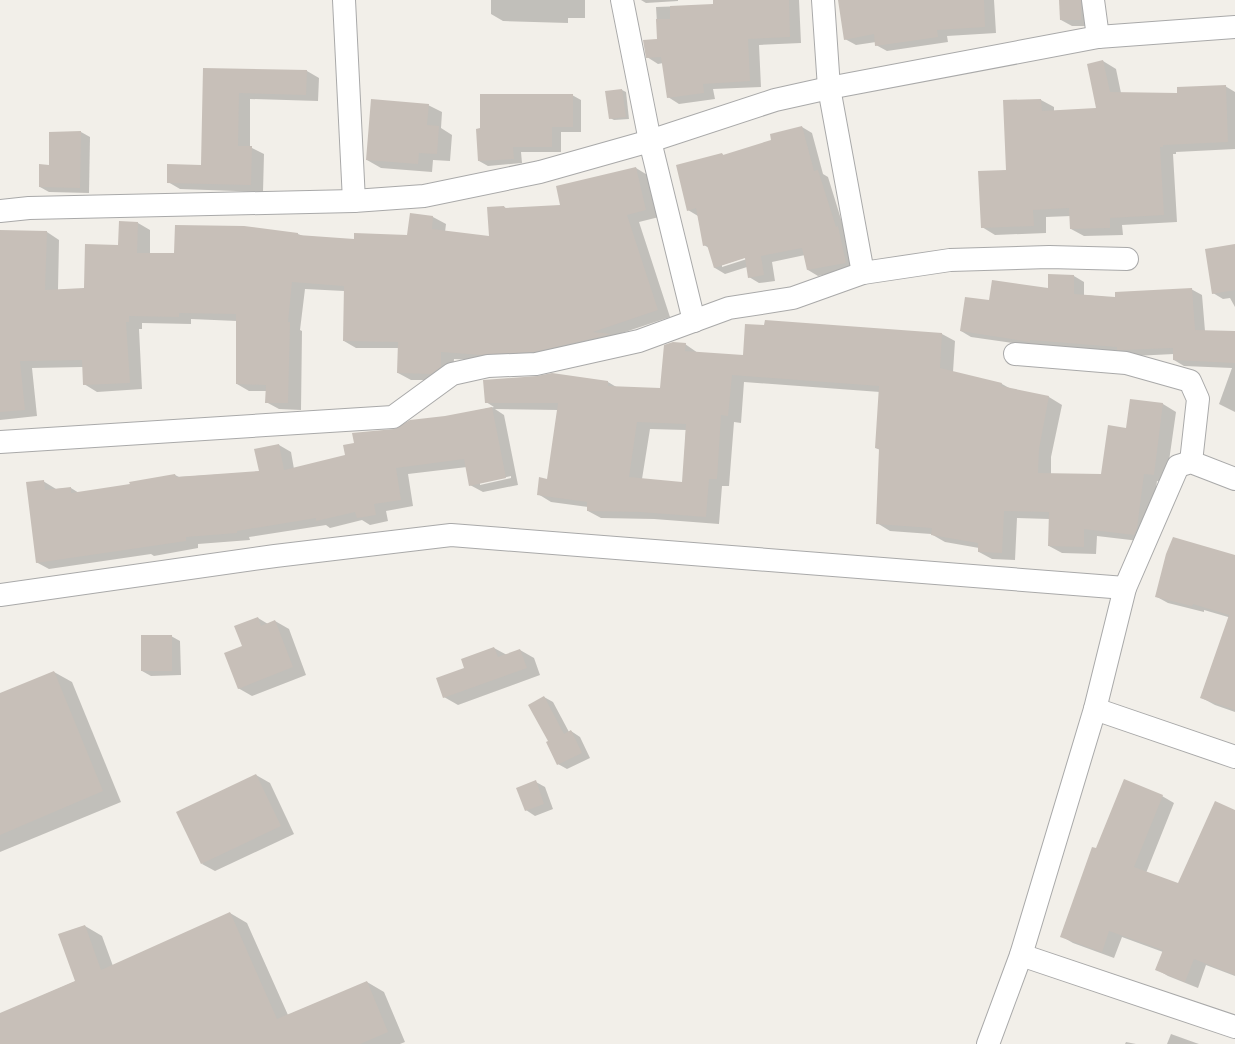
<svg xmlns="http://www.w3.org/2000/svg" width="1235" height="1044" font-family="Raleway,sans-serif">
  <rect width="100%" height="100%" fill="#f2efe9"/>
  <g fill="#0003" fill-rule="evenodd">
    <path d="M 491,0 L 585,0 L 585,18 L 568,18 L 568,23 L 503,21 L 491,14 Z"/>
    <path d="M 641,0 L 678,0 L 678,1 L 646,3 Z"/>
    <path d="M 714,0 L 799,0 L 801,43 L 759,45 L 761,87 L 713,89 L 715,99 L 679,104 L 668,97 L 663,63 L 658,64 L 647,57 L 658,40 L 656,7 L 714,5 Z"/>
    <path d="M 839,0 L 994,0 L 996,33 L 947,36 L 948,42 L 887,51 L 876,45 L 876,42 L 856,45 L 845,39 Z"/>
    <path d="M 1060,0 L 1090,0 L 1092,26 L 1072,26 L 1061,20 Z"/>
    <path d="M 1103,61 L 1116,69 L 1121,93 L 1178,94 L 1225,86 L 1235,92 L 1235,149 L 1176,152 L 1176,154 L 1173,154 L 1177,222 L 1122,225 L 1123,235 L 1084,236 L 1071,229 L 1071,216 L 1046,217 L 1046,233 L 995,235 L 982,227 L 1041,100 L 1054,107 L 1054,111 L 1098,109 Z"/>
    <path d="M 204,69 L 307,71 L 319,78 L 318,101 L 250,99 L 250,147 L 264,154 L 263,192 L 180,189 L 168,182 L 202,166 Z"/>
    <path d="M 622,90 L 626,92 L 629,119 L 614,120 L 610,118 Z"/>
    <path d="M 572,95 L 581,100 L 581,132 L 561,132 L 561,152 L 521,152 L 522,163 L 488,166 L 479,161 Z"/>
    <path d="M 428,105 L 442,112 L 441,128 L 452,135 L 450,161 L 433,160 L 432,172 L 381,168 L 367,160 Z"/>
    <path d="M 802,127 L 812,133 L 823,174 L 828,177 L 856,268 L 818,276 L 808,270 L 805,255 L 772,262 L 775,281 L 759,283 L 749,277 L 747,267 L 725,274 L 715,268 L 709,248 L 704,245 L 698,216 L 688,210 L 722,154 L 725,156 L 773,141 ZM 749,256 L 750,258 L 722,267 L 722,265 Z"/>
    <path d="M 81,132 L 90,137 L 89,193 L 49,192 L 40,187 L 50,166 Z"/>
    <path d="M 636,168 L 649,176 L 659,217 L 639,222 L 670,317 L 613,336 L 622,342 L 495,361 L 454,359 L 453,374 L 444,380 L 411,380 L 398,373 L 399,348 L 356,348 L 344,341 L 344,291 L 305,289 L 300,330 L 302,331 L 301,410 L 279,409 L 266,402 L 266,391 L 249,391 L 237,384 L 237,321 L 191,319 L 191,324 L 142,323 L 142,329 L 139,329 L 142,389 L 97,392 L 84,384 L 83,367 L 32,368 L 37,416 L 0,420 L 0,231 L 47,232 L 59,240 L 58,290 L 84,289 L 138,223 L 150,230 L 150,254 L 175,254 L 244,227 L 298,234 L 303,236 L 355,240 L 408,236 L 411,214 L 433,217 L 446,224 L 445,232 L 490,237 L 504,207 L 508,209 L 561,206 Z"/>
    <path d="M 1235,245 L 1235,307 L 1230,298 L 1223,299 L 1213,293 Z"/>
    <path d="M 1049,275 L 1074,276 L 1084,282 L 1084,295 L 1116,298 L 1191,289 L 1202,295 L 1205,331 L 1235,332 L 1235,412 L 1219,404 L 1232,368 L 1184,366 L 1174,360 L 1174,354 L 1134,356 L 1040,347 L 971,337 L 961,331 L 990,301 L 1049,289 Z"/>
    <path d="M 766,321 L 942,334 L 955,341 L 953,372 L 1002,384 L 1011,389 L 1049,397 L 1062,405 L 1051,457 L 1051,474 L 1102,475 L 1127,429 L 1131,400 L 1163,404 L 1176,412 L 1166,482 L 1157,481 L 1150,536 L 1148,542 L 1097,536 L 1096,554 L 1062,553 L 1049,546 L 1049,519 L 1017,518 L 1015,560 L 992,559 L 979,552 L 979,548 L 945,542 L 931,534 L 890,531 L 877,523 L 880,450 L 876,448 L 880,392 L 744,382 L 741,423 L 734,422 L 729,486 L 722,486 L 719,524 L 654,519 L 601,518 L 588,511 L 588,507 L 551,502 L 538,494 L 548,480 L 558,410 L 495,409 L 504,415 L 518,485 L 483,492 L 470,485 L 467,467 L 408,474 L 413,506 L 386,511 L 388,521 L 370,525 L 362,520 L 330,528 L 326,525 L 249,537 L 250,540 L 198,544 L 198,548 L 154,556 L 151,554 L 49,569 L 36,562 L 43,481 L 56,489 L 71,488 L 79,493 L 131,485 L 175,475 L 179,477 L 260,472 L 279,445 L 291,452 L 294,469 L 346,456 L 355,443 L 394,430 L 446,417 L 494,407 L 486,402 L 537,377 L 552,374 L 608,382 L 618,388 L 660,389 L 685,344 L 698,353 L 744,356 L 765,326 ZM 650,429 L 686,430 L 683,483 L 642,479 ZM 511,476 L 511,478 L 480,485 L 480,483 Z"/>
    <path d="M 1235,556 L 1235,619 L 1204,610 L 1204,612 L 1168,603 L 1157,597 Z"/>
    <path d="M 258,618 L 268,624 L 275,621 L 289,629 L 306,675 L 252,696 L 238,688 Z"/>
    <path d="M 1235,631 L 1235,712 L 1215,705 L 1202,698 Z"/>
    <path d="M 171,636 L 180,641 L 181,675 L 151,676 L 142,671 Z"/>
    <path d="M 494,648 L 507,655 L 520,650 L 534,658 L 540,675 L 458,705 L 444,697 L 466,668 Z"/>
    <path d="M 54,672 L 72,682 L 121,802 L 0,852 L 0,694 Z"/>
    <path d="M 544,697 L 553,702 L 569,732 L 571,731 L 580,737 L 590,758 L 567,769 L 558,764 L 549,742 Z"/>
    <path d="M 256,775 L 270,783 L 294,834 L 215,871 L 202,864 Z"/>
    <path d="M 536,782 L 545,787 L 553,809 L 535,816 L 526,810 Z"/>
    <path d="M 1162,796 L 1174,803 L 1146,873 L 1179,885 L 1235,811 L 1235,976 L 1206,965 L 1198,988 L 1168,976 L 1156,969 L 1163,952 L 1122,937 L 1114,958 L 1073,943 L 1061,936 L 1097,850 Z"/>
    <path d="M 230,913 L 247,923 L 288,1015 L 367,982 L 384,992 L 405,1042 L 400,1044 L 0,1044 L 0,1014 L 76,981 L 85,926 L 102,936 L 113,966 Z"/>
    <path d="M 1171,1034 L 1196,1043 L 1199,1044 L 1167,1044 Z"/>
    <path d="M 1126,1042 L 1136,1044 L 1125,1044 Z"/>
  </g>
  <g fill="#c7bfb8" fill-rule="evenodd">
    <path d="M 713,0 L 789,0 L 790,37 L 748,39 L 750,81 L 703,84 L 704,93 L 667,98 L 661,57 L 646,58 L 643,40 L 657,39 L 656,19 L 670,19 L 670,6 L 713,4 Z"/>
    <path d="M 838,0 L 984,0 L 985,27 L 937,30 L 938,37 L 875,46 L 874,34 L 844,40 Z"/>
    <path d="M 1059,0 L 1081,0 L 1081,20 L 1060,20 Z"/>
    <path d="M 1103,60 L 1110,92 L 1177,93 L 1177,87 L 1226,85 L 1228,142 L 1163,145 L 1163,147 L 1160,147 L 1164,215 L 1110,218 L 1110,228 L 1070,229 L 1069,208 L 1033,210 L 1034,226 L 981,228 L 978,171 L 1006,170 L 1003,100 L 1041,99 L 1042,111 L 1096,108 L 1087,64 Z"/>
    <path d="M 203,68 L 307,70 L 306,95 L 239,93 L 238,146 L 252,146 L 251,185 L 167,183 L 167,164 L 201,165 Z"/>
    <path d="M 622,89 L 626,117 L 609,119 L 605,91 Z"/>
    <path d="M 480,94 L 573,94 L 573,127 L 552,127 L 552,147 L 513,147 L 514,159 L 478,161 L 476,129 L 480,128 Z"/>
    <path d="M 371,99 L 429,104 L 427,125 L 439,126 L 437,154 L 419,153 L 418,164 L 366,160 Z"/>
    <path d="M 802,126 L 814,171 L 818,170 L 836,227 L 838,226 L 846,263 L 807,270 L 802,248 L 761,256 L 764,275 L 748,278 L 745,258 L 714,268 L 707,245 L 703,246 L 696,208 L 687,211 L 676,165 L 722,153 L 723,155 L 771,140 L 770,134 Z"/>
    <path d="M 81,131 L 80,188 L 39,187 L 39,164 L 49,165 L 49,132 Z"/>
    <path d="M 636,167 L 646,210 L 627,215 L 658,310 L 593,332 L 612,334 L 534,352 L 482,355 L 441,352 L 441,367 L 431,374 L 397,373 L 398,342 L 343,341 L 344,286 L 292,282 L 288,322 L 290,322 L 288,403 L 265,403 L 266,385 L 236,384 L 236,314 L 179,313 L 179,317 L 129,316 L 129,322 L 126,322 L 130,383 L 83,385 L 82,360 L 20,361 L 25,410 L 0,412 L 0,230 L 47,231 L 45,290 L 84,288 L 85,244 L 118,245 L 119,221 L 138,222 L 137,253 L 174,253 L 175,225 L 244,226 L 298,233 L 298,235 L 354,239 L 354,233 L 407,235 L 410,213 L 433,216 L 432,229 L 489,236 L 487,207 L 504,206 L 505,208 L 560,205 L 556,186 Z"/>
    <path d="M 1235,244 L 1235,290 L 1212,294 L 1205,249 Z"/>
    <path d="M 1048,274 L 1074,275 L 1074,294 L 1115,297 L 1115,292 L 1192,288 L 1195,330 L 1235,331 L 1235,363 L 1173,360 L 1173,348 L 1122,350 L 1117,350 L 1117,347 L 1030,340 L 1030,342 L 960,331 L 965,297 L 989,300 L 992,280 L 1048,288 Z"/>
    <path d="M 765,320 L 942,333 L 940,368 L 1002,383 L 1001,386 L 1049,396 L 1039,449 L 1038,473 L 1101,474 L 1108,425 L 1126,428 L 1130,399 L 1163,403 L 1154,475 L 1144,474 L 1137,528 L 1134,535 L 1084,529 L 1084,547 L 1048,546 L 1049,512 L 1004,511 L 1002,553 L 978,552 L 978,543 L 931,535 L 932,528 L 876,524 L 879,449 L 875,448 L 879,386 L 732,375 L 728,416 L 721,415 L 717,479 L 709,479 L 706,517 L 640,512 L 587,511 L 587,502 L 537,495 L 539,477 L 547,479 L 558,403 L 485,403 L 483,380 L 537,376 L 552,373 L 608,381 L 608,386 L 660,388 L 664,345 L 673,342 L 686,343 L 685,351 L 743,355 L 745,324 L 764,325 ZM 637,422 L 686,424 L 682,482 L 629,477 Z"/>
    <path d="M 492,407 L 506,478 L 469,486 L 464,459 L 396,468 L 401,500 L 374,504 L 376,515 L 357,518 L 355,512 L 316,521 L 316,518 L 237,531 L 237,533 L 186,537 L 186,541 L 36,563 L 26,482 L 44,480 L 45,490 L 71,487 L 71,493 L 130,484 L 129,482 L 175,474 L 176,477 L 259,471 L 254,449 L 279,444 L 284,470 L 345,455 L 343,445 L 354,443 L 352,433 L 394,429 L 410,420 L 445,416 Z"/>
    <path d="M 1173,537 L 1235,555 L 1235,710 L 1200,698 L 1229,615 L 1193,604 L 1192,606 L 1155,597 L 1166,554 Z"/>
    <path d="M 258,617 L 261,626 L 275,620 L 293,667 L 238,689 L 224,653 L 242,646 L 234,626 Z"/>
    <rect x="141" y="635" width="31" height="36"/>
    <path d="M 494,647 L 498,657 L 520,649 L 527,668 L 443,698 L 436,678 L 464,668 L 461,659 Z"/>
    <path d="M 54,671 L 103,791 L 0,835 L 0,693 Z"/>
    <path d="M 544,696 L 564,734 L 571,730 L 582,753 L 557,765 L 546,742 L 548,741 L 528,705 Z"/>
    <path d="M 256,774 L 281,826 L 201,864 L 176,812 Z"/>
    <path d="M 1124,779 L 1163,795 L 1134,867 L 1178,883 L 1215,801 L 1235,810 L 1235,975 L 1194,959 L 1185,982 L 1155,970 L 1163,950 L 1109,931 L 1102,952 L 1060,937 L 1092,847 L 1096,848 Z"/>
    <path d="M 536,780 L 544,804 L 525,811 L 516,788 Z"/>
    <path d="M 230,912 L 277,1019 L 367,981 L 388,1032 L 360,1044 L 0,1044 L 0,1013 L 75,981 L 58,934 L 85,925 L 101,970 Z"/>
  </g>
  <g fill="none" stroke-linecap="round" stroke-linejoin="round">
    <g stroke="#a9a9a9" stroke-width="24">
      <g id="minor">
        <path d="M 344,0 L 354,201"/>
        <path d="M 622,0 L 650,141 L 694,321"/>
        <path d="M 823,0 L 829,88 L 863,273"/>
        <path d="M 1093,0 L 1098,37"/>
        <path d="M 0,211 L 29,208 L 354,201 L 424,196 L 540,172 L 650,141 L 775,100 L 829,88 L 1098,37 L 1235,27"/>
        <path d="M 1015,354 L 1126,363 L 1190,381 L 1198,399 L 1191,462"/>
        <path d="M 0,442 L 393,417 L 452,374 L 488,366 L 536,364 L 639,341 L 729,308 L 793,298 L 863,273 L 950,260 L 1049,257 L 1127,259"/>
        <path d="M 0,595 L 275,556 L 451,535 L 1125,588"/>
        <path d="M 1095,709 L 1235,757"/>
        <path d="M 1021,955 L 1235,1027"/>
        <path d="M 988,1044 L 1021,955 L 1095,709 L 1125,588 L 1178,466 L 1191,462 L 1235,479"/>
      </g>
    </g>
    <use href="#minor" stroke="#fff" stroke-width="22"/>
  </g>
</svg>
